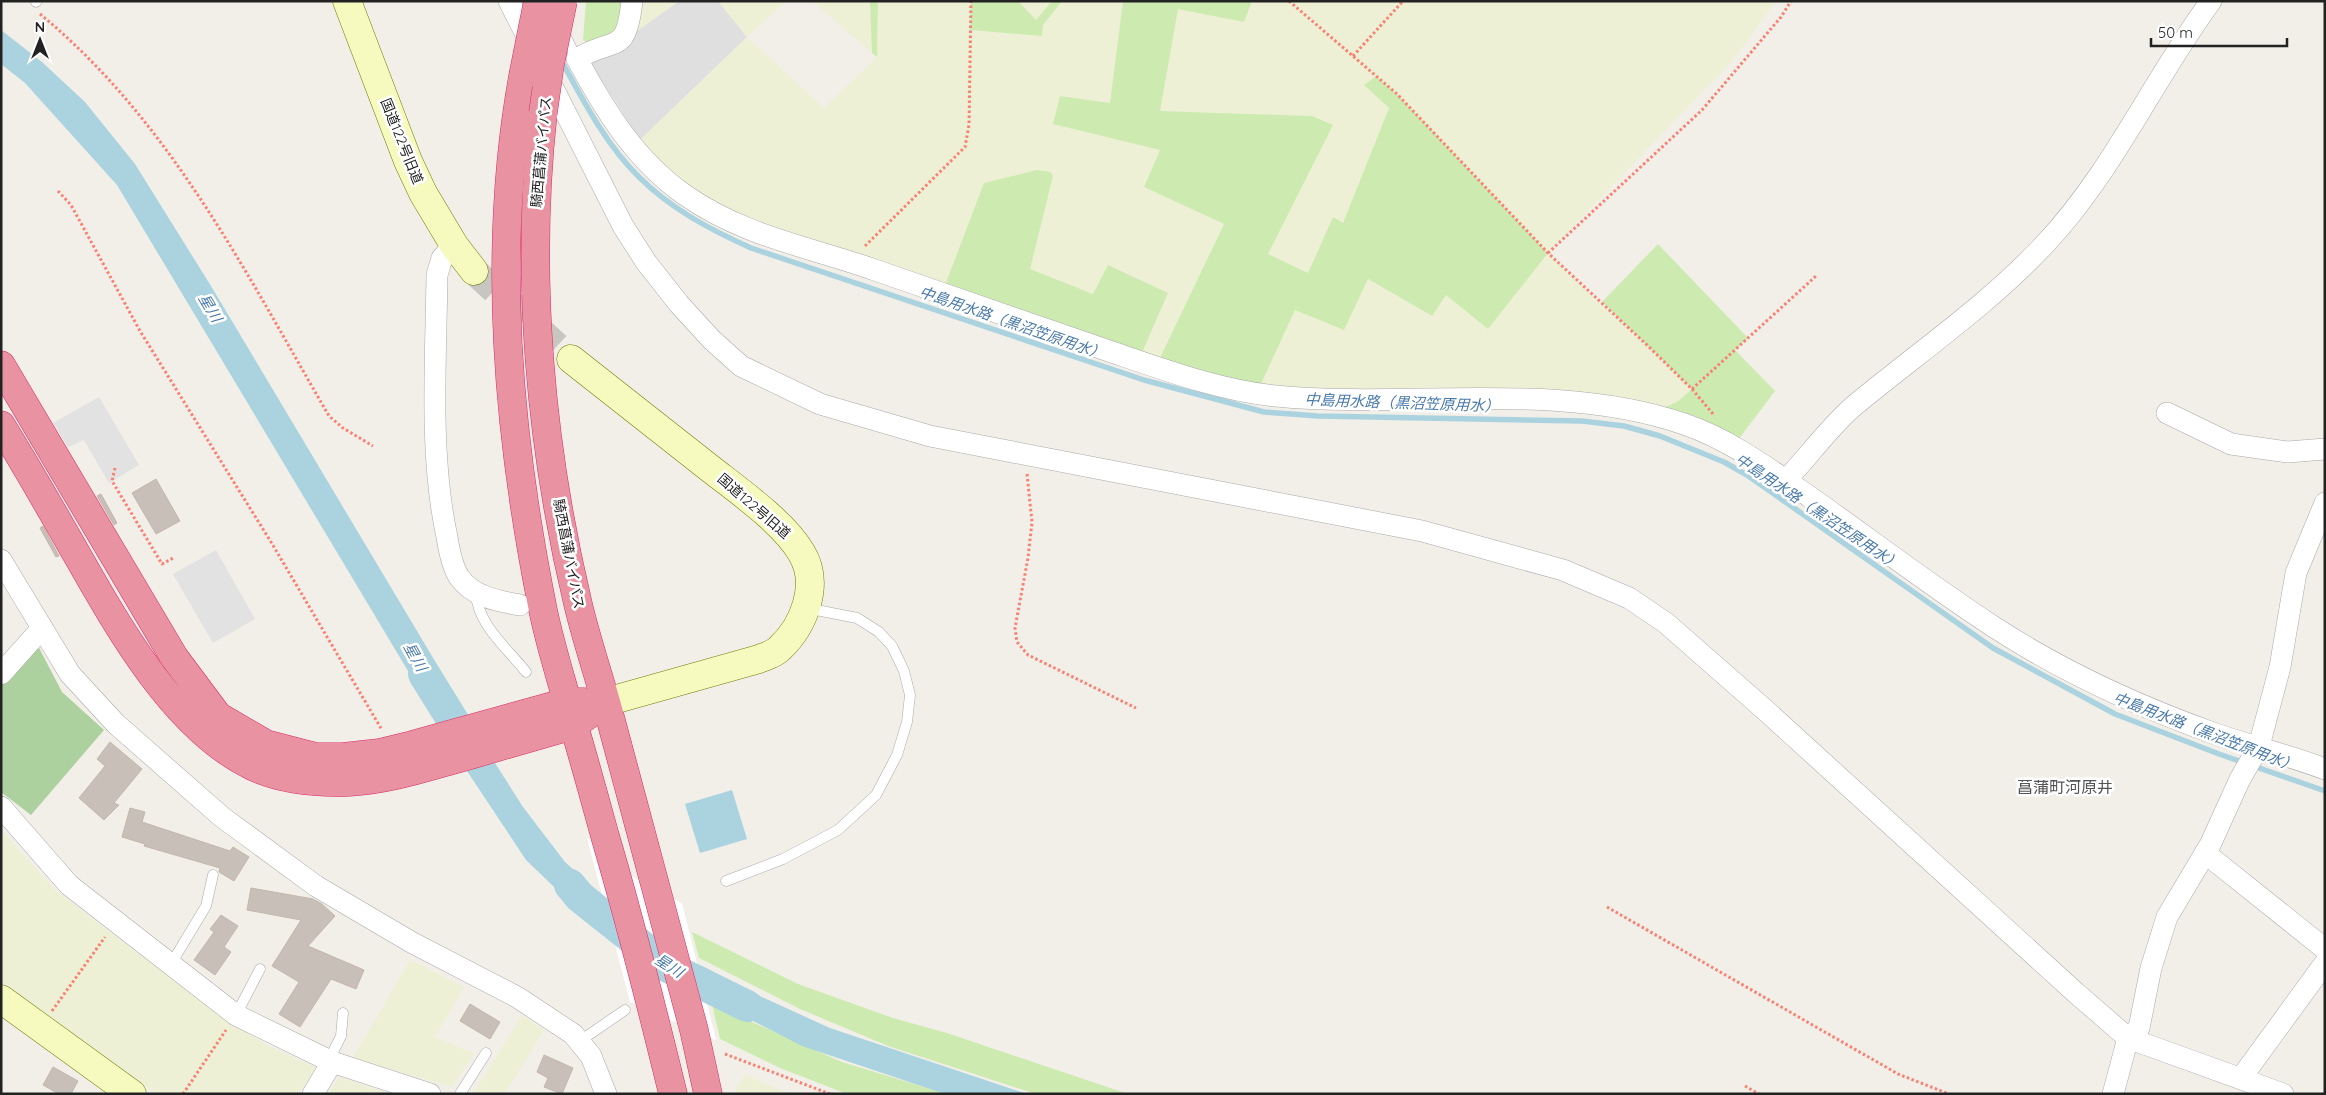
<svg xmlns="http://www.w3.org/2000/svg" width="2326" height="1095" font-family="Quicksand,'Noto Sans JP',sans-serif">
  <rect width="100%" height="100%" fill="#f2efe9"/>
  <path fill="#e0dfdf" d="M 679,1 L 718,1 L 747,37 L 640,140 L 590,62 Z"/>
  <g fill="#eef0d5">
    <path d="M 640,1 L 679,1 L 633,34 Z"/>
    <path d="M 718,1 L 786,1 L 747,37 L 824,108 L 877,57 L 878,1 L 971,1 L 970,30 L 1042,36 L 1043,25 L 1062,1 L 1123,1 L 1110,103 L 1061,96 L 1160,150 L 1144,187 L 1224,224 L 1159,360 L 1141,355 L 1168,293 L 1108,265 L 1094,294 L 1029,269 L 1053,176 L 944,288 L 740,218 L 684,186 L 640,140 L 747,37 Z"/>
    <path d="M 812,1 L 870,1 L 872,53 Z"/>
    <path d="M 1018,1 L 1052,1 L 1036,20 Z"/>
    <path d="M 1252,1 L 1776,1 L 1733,60 L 1548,253 L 1692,389 L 1677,402 L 1660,409 L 1315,390 L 1261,384 L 1295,310 L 1368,279 L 1431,316 L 1445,294 L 1548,253 L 1397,94 L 1376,76 L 1365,85 L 1389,108 L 1343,223 L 1332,218 L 1308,273 L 1267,254 L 1332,125 L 1312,116 L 1159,111 L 1178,8 L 1244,22 Z"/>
    <path d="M 4,833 L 55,890 L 224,1019 L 267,1045 L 316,1068 L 298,1094 L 156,1094 L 59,1028 L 1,984 L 1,836 Z"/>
    <path d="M 410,960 L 464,987 L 435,1037 L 474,1053 L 452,1087 L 353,1058 Z"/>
    <path d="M 522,1015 L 544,1030 L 505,1094 L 473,1094 Z"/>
    <path d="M 745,1075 L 790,1094 L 736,1094 L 735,1089 Z"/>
    <path d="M 339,1077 L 391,1094 L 328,1094 Z"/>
  </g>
  <g fill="#cdebb0">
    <path d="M 586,1 L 623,1 C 619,32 617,34 588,43 L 583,40 Z"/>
    <path d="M 870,1 L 878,1 L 877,57 L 872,53 Z"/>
    <path d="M 971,1 L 1018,1 L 1036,20 L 1052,1 L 1062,1 L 1043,25 L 1042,36 L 970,30 Z"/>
    <path d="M 1123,1 L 1252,1 L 1244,22 L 1178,9 L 1160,111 L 1312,116 L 1333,125 L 1268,254 L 1308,273 L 1333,217 L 1343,223 L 1389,108 L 1364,85 L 1376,76 L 1397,94 L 1548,253 L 1488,329 L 1446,295 L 1432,316 L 1368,279 L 1344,330 L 1295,310 L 1261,384 L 1231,379 L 1159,360 L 1224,224 L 1144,187 L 1160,150 L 1053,124 L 1060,96 L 1110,103 Z"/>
    <path d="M 1037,170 L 1050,172 L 1053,176 L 1030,269 L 1093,294 L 1108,265 L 1168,293 L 1141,355 L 944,288 L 984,183 Z"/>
    <path d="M 1658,244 L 1748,338 L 1735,350 L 1775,391 L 1738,440 L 1660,409 L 1677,402 L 1692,389 L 1602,302 Z"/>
    <path d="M 692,932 L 798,984 L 893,1018 L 947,1033 L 1128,1094 L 1036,1094 L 888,1046 L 800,1009 L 699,958 Z"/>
    <path d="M 712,1004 L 842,1062 L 947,1094 L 847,1094 L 780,1068 L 720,1039 Z"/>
  </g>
  <path fill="#add19e" d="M 37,644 L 62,692 L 104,730 L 31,815 L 1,792 L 1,685 Z"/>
  <g fill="#e2e2e2">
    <path d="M 99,397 L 139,465 L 109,483 L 84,440 L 68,447 L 53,423 Z"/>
    <path d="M 216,550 L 255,619 L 213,643 L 173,574 Z"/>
  </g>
  <g fill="#aad3df">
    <path d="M 1,30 L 42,62 L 85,102 L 135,164 L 211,286 L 463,708 L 435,716 L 117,185 L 25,83 L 1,64 Z"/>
    <path d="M 495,763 L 523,807 L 565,862 L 596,890 L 608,939 L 526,860 L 467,771 Z"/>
    <path d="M 732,790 L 747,839 L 700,853 L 685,804 Z"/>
    <path d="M 702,966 L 753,993 L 830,1028 L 1027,1094 L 945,1094 L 802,1046 L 710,999 Z"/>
  </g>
  <path fill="#fff" d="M 587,838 L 609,847 L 629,875 L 682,903 L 716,1040 L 630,1002 Z"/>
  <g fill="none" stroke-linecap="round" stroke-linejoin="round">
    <path stroke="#aad3df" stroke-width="5.5" d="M 561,60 C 583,100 606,145 639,177 C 671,209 711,230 751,248 L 1144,380 L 1264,412 L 1318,416 L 1582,421 L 1624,426 L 1660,436 L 1724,462 L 1747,475 L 1993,648 L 2115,714 L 2219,754 L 2325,791"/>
    <g stroke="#aad3df" stroke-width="32">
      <path d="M 424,674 L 476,758"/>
      <path d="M 570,885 L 580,897 L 668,967 L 747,1006"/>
    </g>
  </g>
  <g fill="#c7bfb8" stroke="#c4b6ab">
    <path d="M 156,479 L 180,521 L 156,534 L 132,493 Z"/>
    <path d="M 101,494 L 117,523 L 114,525 L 97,496 Z"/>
    <path d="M 43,526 L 59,556 L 56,557 L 40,528 Z"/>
    <path d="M 110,742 L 142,769 L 114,803 L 119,805 L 104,820 L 79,798 L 105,766 L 97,759 Z"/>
    <path d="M 130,808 L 145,812 L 142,822 L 230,851 L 233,847 L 249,857 L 234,881 L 219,872 L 220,868 L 144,846 L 145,844 L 122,837 Z"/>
    <path d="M 251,888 L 313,899 L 322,904 L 335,916 L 308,946 L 364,970 L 356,989 L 331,979 L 300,1027 L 279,1014 L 299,982 L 272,966 L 301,920 L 247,910 Z"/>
    <path d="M 221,915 L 238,926 L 224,947 L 231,952 L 215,975 L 194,960 L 214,932 L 210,929 Z"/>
    <path d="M 470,1004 L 500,1022 L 490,1039 L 460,1021 Z"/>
    <path d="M 544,1055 L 573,1068 L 562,1094 L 544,1087 L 548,1078 L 537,1072 Z"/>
    <path d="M 53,1067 L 78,1081 L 71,1094 L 59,1094 L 43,1085 Z"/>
  </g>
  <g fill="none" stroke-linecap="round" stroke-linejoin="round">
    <path stroke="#c8c6c1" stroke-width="28" stroke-dasharray="28 14" stroke-linecap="butt" d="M 474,271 L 571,359"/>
    <g stroke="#a9a9a9" stroke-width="11">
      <g id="lane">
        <path d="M 36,2 L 37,1"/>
        <path d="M 563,31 L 577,59"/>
        <path d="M 476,593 C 477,624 508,649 526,672"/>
        <path d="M 726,881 L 783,859 L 838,830 L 876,795 L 897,755 L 907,722 L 910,695 L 904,671 L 892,646 L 879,632 L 857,618 L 806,608"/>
        <path d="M 171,964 L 206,906 L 213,875"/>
        <path d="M 236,1015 L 260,969"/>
        <path d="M 580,1041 L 625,1010"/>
        <path d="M 329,1060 L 341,1036 L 343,1013"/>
        <path d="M 460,1094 L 486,1053"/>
      </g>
    </g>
    <g stroke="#a9a9a9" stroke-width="22">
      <g id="street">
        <path d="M 509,1 L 623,226 L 646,262 L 679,304 L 712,340 L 741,366 L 820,404 L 930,436 L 1422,531 L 1563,570 L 1629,598 L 1666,623 L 1764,709 L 2076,993 L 2128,1038 L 2283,1094"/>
        <path d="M 632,1 C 626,57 614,36 577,59 C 606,112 635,160 685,195 C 743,236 810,247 875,270 C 952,297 1029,324 1106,350 C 1159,368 1220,391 1276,396 C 1408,409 1557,380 1684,424 C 1729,439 1771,470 1810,497 C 1871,540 1931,586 1994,627 C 2060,670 2138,706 2213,733 C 2250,746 2288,755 2325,769"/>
        <path d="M 454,245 L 442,258 L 437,275 C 436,360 429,455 447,537 C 449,550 452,566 459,577 C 473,597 498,601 520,605"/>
        <path d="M 2167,413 L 2231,444 L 2288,452 L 2325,449"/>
        <path d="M 1786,480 C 1807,458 1832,424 1855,405 C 1919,352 1988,305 2045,244 C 2112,173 2153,80 2211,1"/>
        <path d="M 1,560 L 70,674 L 116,724 L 222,817 L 316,886 L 411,942 L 517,997 L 573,1034 L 591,1056 L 606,1094"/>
        <path d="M 1,674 L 42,628"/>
        <path d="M 1,807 L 69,885 L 236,1015 L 332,1062 L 430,1094"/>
        <path d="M 2205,853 L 2325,949"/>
        <path d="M 2241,1078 L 2325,963"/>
        <path d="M 313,1094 L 332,1062"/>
        <path d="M 2113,1094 L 2128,1038 L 2139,1028 L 2151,968 L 2167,917 L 2210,845 L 2240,779 L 2259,746 L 2280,667 L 2296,573 L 2325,503"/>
      </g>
    </g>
    <g stroke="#707d05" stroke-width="29">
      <g id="secondary">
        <path d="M 347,1 L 408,161 L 423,193 L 454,245 L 474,271"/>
        <path d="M 571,359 C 618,396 665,433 712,470 C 739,491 784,523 801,552 C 821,584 804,626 779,649 C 774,654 766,656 759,659 L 606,702"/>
        <path d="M 1,999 L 132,1094"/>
      </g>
    </g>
    <g stroke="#dc2a67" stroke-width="29">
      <g id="highway">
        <path d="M 523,76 C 491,252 508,436 543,610 C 551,649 564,688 574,726 C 585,763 595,800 605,836 C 630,921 652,1008 673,1094"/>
        <path d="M 543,113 C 525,276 540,445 578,604 C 587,642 600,679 610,717 C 638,821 666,926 694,1030 L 708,1094"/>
        <path d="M 1,365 L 174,657 L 218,716 L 266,744 L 316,757 L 343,757 L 379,753 L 412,745 L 567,702 L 584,702"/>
        <path d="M 1,425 C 23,461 44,497 65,534 C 110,612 168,725 252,766 C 281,780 316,783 349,782 C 387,780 424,768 460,758 C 498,747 536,736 574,725 L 588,715"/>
      </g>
    </g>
    <g stroke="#fa8072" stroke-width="3" stroke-dasharray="2.5 2.5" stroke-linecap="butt">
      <path d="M 1289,1 L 1397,94 L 1548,253 L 1648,346 L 1692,389 L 1713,414"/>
      <path d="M 40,14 C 170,121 246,273 329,416 L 343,428 L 373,446"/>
      <path d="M 1353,56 L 1403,1"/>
      <path d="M 58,191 L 71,205 L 140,331 L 271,542 L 382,730"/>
      <path d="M 865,246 L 965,147 L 969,125 L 971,1"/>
      <path d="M 1548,253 L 1702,110 L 1781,17 L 1791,1"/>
      <path d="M 1692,389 L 1816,276"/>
      <path d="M 115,468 L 112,481 L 162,564 L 175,557"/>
      <path d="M 1027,474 L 1032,522 L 1028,558 L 1015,628 L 1017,642 L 1028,655 L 1136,708"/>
      <path d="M 1607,907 L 1898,1074 L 1949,1094"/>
      <path d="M 52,1011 L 105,937"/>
      <path d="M 725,1054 L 830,1094"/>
      <path d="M 1745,1086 L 1759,1094"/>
      <path d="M 183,1094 L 226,1030"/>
    </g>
    <use href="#lane" stroke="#fff" stroke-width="10"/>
    <use href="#street" stroke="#fff" stroke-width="21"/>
    <use href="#secondary" stroke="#f7fabf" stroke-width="28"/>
    <use href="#highway" stroke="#e892a2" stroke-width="28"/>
    <g stroke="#dc2a67" stroke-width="29" stroke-linecap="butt">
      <g id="highway-bridge">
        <path d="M 523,76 L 538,1"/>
        <path d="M 543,113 L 550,64 L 563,1"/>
      </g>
    </g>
    <use href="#highway-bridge" stroke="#e892a2" stroke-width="28"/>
  </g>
  <g text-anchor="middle" stroke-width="5" stroke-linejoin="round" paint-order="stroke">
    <g font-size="14" fill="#222" stroke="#fff">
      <text transform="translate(402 141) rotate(68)" y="5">国道122号旧道</text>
      <text transform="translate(541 152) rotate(-85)" y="5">騎西菖蒲バイパス</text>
      <text transform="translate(754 506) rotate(41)" y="5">国道122号旧道</text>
      <text transform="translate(569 554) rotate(79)" y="5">騎西菖蒲バイパス</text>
    </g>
    <g font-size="15" font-style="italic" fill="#4a7aab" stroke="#fff">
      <text transform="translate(210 308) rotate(59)" y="5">星川</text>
      <text transform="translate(1012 323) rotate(19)" y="5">中島用水路（黒沼笠原用水）</text>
      <text transform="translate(1402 403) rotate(2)" y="5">中島用水路（黒沼笠原用水）</text>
      <text transform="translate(1818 512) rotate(34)" y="5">中島用水路（黒沼笠原用水）</text>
      <text transform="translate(415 657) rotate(61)" y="5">星川</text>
      <text transform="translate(2205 732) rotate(21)" y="5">中島用水路（黒沼笠原用水）</text>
      <text transform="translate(669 966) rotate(32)" y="5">星川</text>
    </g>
    <g font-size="16" fill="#555" stroke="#fff">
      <text x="2065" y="793">菖蒲町河原井</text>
    </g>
  </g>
  <rect width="2326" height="1095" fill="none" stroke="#222222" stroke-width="5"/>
  <g transform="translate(40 40)" stroke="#ffffff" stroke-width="4" paint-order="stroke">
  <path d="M0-4L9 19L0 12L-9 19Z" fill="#222222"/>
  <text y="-8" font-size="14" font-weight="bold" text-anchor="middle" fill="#222222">N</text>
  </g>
  <path d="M2151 38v8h136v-8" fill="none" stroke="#222222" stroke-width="2.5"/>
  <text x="2158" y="38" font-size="15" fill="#222222" stroke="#ffffff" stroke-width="4" paint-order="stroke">50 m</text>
</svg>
